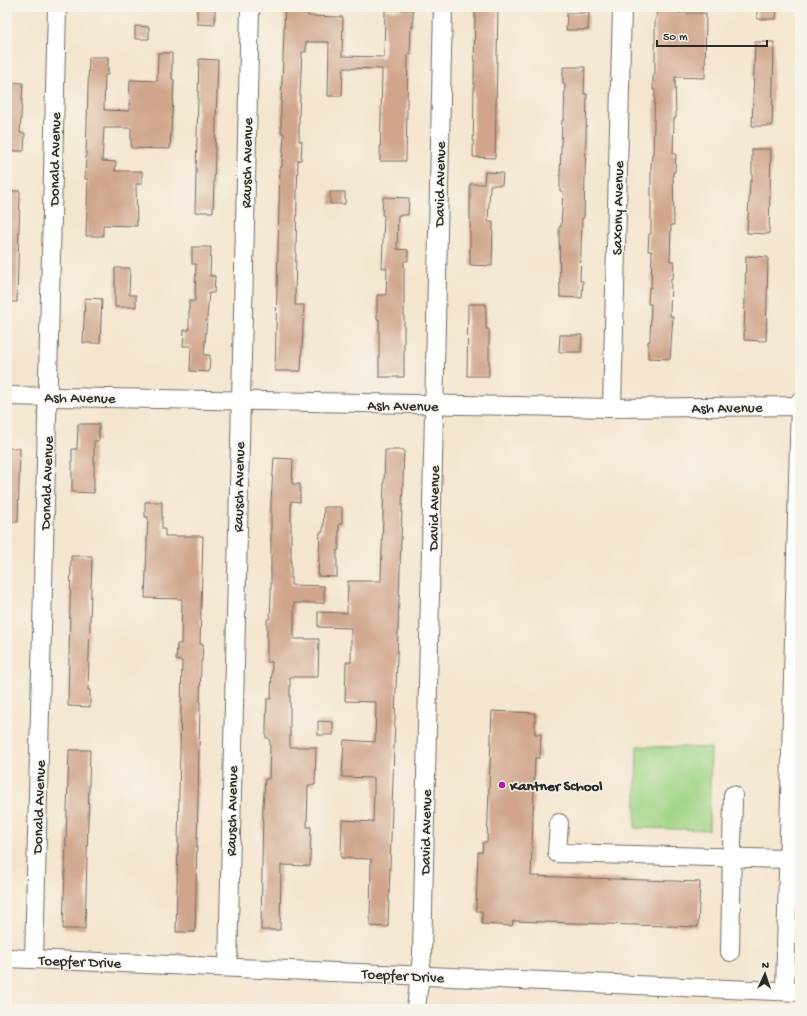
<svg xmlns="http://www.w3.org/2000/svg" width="807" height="1016" font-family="'Gochi Hand',sans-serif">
  <rect width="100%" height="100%" fill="#f7f3e8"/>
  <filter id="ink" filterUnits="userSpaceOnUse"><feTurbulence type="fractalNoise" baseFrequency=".025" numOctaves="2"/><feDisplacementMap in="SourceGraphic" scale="8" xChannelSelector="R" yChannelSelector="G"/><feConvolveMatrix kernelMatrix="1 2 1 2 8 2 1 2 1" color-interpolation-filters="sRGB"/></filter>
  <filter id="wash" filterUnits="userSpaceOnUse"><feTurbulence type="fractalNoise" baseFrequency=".012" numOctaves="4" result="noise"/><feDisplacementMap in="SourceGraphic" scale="16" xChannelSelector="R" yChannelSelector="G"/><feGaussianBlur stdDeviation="0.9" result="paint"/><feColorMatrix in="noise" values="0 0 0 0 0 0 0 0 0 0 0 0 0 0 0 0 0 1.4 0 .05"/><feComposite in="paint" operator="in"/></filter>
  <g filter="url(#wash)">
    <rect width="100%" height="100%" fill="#f4e5ce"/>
    <path fill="#9fd485" stroke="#658058" d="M 637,746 L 711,748 L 709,830 L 635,828 Z"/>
    <g id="blocks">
      <g fill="#d0a58c">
        <path d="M 197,7 L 215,7 L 215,25 L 197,24 Z"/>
        <path d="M 285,7 L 308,7 L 308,16 L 343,17 L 342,56 L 384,57 L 385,10 L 413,10 L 413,27 L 411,27 L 410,54 L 408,54 L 406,161 L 380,161 L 382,69 L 343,68 L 342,96 L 328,96 L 329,42 L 306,42 L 306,52 L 302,52 L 299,115 L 299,141 L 302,141 L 301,160 L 298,160 L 297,196 L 295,305 L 304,305 L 301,371 L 275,371 L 280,167 L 282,167 L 284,133 L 281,133 L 281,106 Z"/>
        <path d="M 475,7 L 498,7 L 495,158 L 473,157 Z"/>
        <path d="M 657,7 L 679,7 L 679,13 L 706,13 L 705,78 L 675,77 L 676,118 L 674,118 L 673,154 L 676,154 L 675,172 L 673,172 L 674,225 L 671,225 L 670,261 L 674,261 L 673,278 L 671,278 L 670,316 L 673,316 L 670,359 L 648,358 L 648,341 L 650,341 L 651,304 L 648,304 L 649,288 L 651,288 L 652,251 L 648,251 L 649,234 L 651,234 L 651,166 L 652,154 L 653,154 L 655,90 L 653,90 L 653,74 L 655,74 L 655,19 L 656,19 Z"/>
        <path d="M 757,7 L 777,7 L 776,19 L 757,19 Z"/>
        <path d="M 567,13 L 589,13 L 588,30 L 566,30 Z"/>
        <path d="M 135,26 L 149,27 L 149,39 L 135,39 Z"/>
        <path d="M 755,42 L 774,42 L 772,126 L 752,126 Z"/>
        <path d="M 158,53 L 172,53 L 172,79 L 174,80 L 170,149 L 131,148 L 131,128 L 104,128 L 102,161 L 116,162 L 115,171 L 142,171 L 142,184 L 136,184 L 137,226 L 103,225 L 103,236 L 86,236 L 88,179 L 85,179 L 86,155 L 89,57 L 108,57 L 108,75 L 105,75 L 104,110 L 129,111 L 130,80 L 157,81 Z"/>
        <path d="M 199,59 L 218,60 L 213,212 L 195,212 Z"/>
        <path d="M 563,67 L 585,67 L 584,94 L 587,94 L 584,218 L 582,218 L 580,281 L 583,281 L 582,298 L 560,297 L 559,227 L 561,227 L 563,191 L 560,191 L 560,174 L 562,120 L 564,120 L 565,84 L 563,84 Z"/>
        <path d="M 7,82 L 23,83 L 20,133 L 25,133 L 24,151 L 7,151 Z"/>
        <path d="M 752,149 L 771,149 L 769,234 L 747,233 L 750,181 L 752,181 Z"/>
        <path d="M 485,172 L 503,173 L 502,185 L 490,185 L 488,222 L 493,222 L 492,266 L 470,265 L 470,184 L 484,184 Z"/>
        <path d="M 7,191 L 20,191 L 17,302 L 7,302 Z"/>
        <rect x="330" y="192" width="15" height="12"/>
        <path d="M 383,197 L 409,198 L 408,215 L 398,215 L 397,249 L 408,250 L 408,261 L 404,261 L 404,377 L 379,377 L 379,319 L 377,319 L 377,295 L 386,295 L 387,268 L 382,268 L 384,215 L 382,215 Z"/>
        <path d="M 192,247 L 211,247 L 210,276 L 215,276 L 214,293 L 209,293 L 204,355 L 210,355 L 209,372 L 190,371 L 191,346 L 183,346 L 184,330 L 189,330 L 189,301 L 195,301 L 196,264 L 192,264 Z"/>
        <path d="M 746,256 L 768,257 L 766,341 L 744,340 Z"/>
        <path d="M 115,268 L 130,268 L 129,295 L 136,295 L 136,307 L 115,307 Z"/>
        <path d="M 85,298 L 102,299 L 100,343 L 83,343 Z"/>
        <path d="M 468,304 L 486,304 L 486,329 L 489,329 L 489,376 L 467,376 Z"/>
        <path d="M 560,335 L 582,335 L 581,352 L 559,352 Z"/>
        <path d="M 78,424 L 99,424 L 99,441 L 94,441 L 94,493 L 72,492 L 72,449 L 77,449 Z"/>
        <path d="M 7,448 L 20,448 L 18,522 L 7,522 Z"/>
        <path d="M 385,450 L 404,450 L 388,927 L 370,926 L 371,859 L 341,858 L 342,820 L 373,822 L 374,791 L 374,778 L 342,777 L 344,740 L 375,742 L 376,702 L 345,701 L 346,662 L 351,662 L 351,628 L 318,627 L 318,612 L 347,613 L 348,581 L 381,581 Z"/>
        <path d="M 274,458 L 293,459 L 292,484 L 300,484 L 300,502 L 291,501 L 291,585 L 324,586 L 324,603 L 294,603 L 294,639 L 319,639 L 318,677 L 290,677 L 290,747 L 316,747 L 315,785 L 308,785 L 307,827 L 311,827 L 310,866 L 281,865 L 280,930 L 261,930 L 263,806 L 265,779 L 269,779 L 270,743 L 269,738 L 266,738 L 266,726 L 267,699 L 271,699 L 272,662 L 267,662 L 267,619 L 270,619 L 271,592 L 271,501 Z"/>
        <path d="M 145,502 L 162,502 L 162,529 L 165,529 L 165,536 L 203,536 L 200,644 L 203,644 L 202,661 L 201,661 L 195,932 L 176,932 L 182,661 L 176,660 L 177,644 L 181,644 L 182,599 L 145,598 L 148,517 L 145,517 Z"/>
        <path d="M 324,507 L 342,507 L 342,524 L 339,524 L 339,550 L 337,550 L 337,577 L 318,576 L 320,532 L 323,532 Z"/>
        <path d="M 71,556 L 92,556 L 88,690 L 90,690 L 90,707 L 68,706 Z"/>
        <path d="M 492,711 L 535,713 L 535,734 L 541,734 L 540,758 L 535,758 L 531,876 L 700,882 L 698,927 L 513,921 L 512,926 L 482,924 L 482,911 L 476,911 L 478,852 L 482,852 L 483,842 L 487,842 Z"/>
        <path d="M 318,721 L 333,722 L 333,735 L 318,735 Z"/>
        <path d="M 69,750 L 90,750 L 85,929 L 63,929 Z"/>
      </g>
    </g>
  </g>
  <g filter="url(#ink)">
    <use href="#blocks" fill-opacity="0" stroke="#716c64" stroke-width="1"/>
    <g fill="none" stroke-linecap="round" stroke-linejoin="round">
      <g stroke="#716c64" stroke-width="20">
        <g id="minor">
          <path d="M 7,396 L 612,408 L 800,406"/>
          <path d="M 612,408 L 622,7"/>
          <path d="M 559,823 L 557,853 L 788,859"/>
          <path d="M 730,952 L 733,795"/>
          <path d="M 7,958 L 800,992"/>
          <path d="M 34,959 L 57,7"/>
          <path d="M 228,966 L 250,7"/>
          <path d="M 785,991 L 800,401"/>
          <path d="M 416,1009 L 422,955 L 443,7"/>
        </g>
      </g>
      <use href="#minor" stroke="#fff" stroke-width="18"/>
    </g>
  </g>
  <circle fill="#b5179e" stroke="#f7f3e8" stroke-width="1.5" cx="502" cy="785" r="4"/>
  <g text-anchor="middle" stroke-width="3" stroke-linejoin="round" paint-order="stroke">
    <g font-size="15" fill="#2b2b2b" stroke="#f7f3e8">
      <text transform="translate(54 159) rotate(-89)" y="5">Donald Avenue</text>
      <text transform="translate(246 163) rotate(-89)" y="5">Rausch Avenue</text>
      <text transform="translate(439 184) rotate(-89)" y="5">David Avenue</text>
      <text transform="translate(617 208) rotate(-89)" y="5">Saxony Avenue</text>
      <text transform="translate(80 397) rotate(1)" y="5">Ash Avenue</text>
      <text transform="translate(403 405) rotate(1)" y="5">Ash Avenue</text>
      <text transform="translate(727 407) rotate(-1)" y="5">Ash Avenue</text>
      <text transform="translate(46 483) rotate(-88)" y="5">Donald Avenue</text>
      <text transform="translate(238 487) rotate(-89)" y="5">Rausch Avenue</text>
      <text transform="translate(433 508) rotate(-89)" y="5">David Avenue</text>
      <text transform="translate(38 807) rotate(-88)" y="5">Donald Avenue</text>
      <text transform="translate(231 811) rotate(-89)" y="5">Rausch Avenue</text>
      <text transform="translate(425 832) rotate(-89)" y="5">David Avenue</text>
      <text transform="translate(80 961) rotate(2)" y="5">Toepfer Drive</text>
      <text transform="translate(403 975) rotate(3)" y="5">Toepfer Drive</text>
    </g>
    <g font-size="15" font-weight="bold" fill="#2b2b2b" stroke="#f7f3e8" text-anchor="start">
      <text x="510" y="790">Kantner School</text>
    </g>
  </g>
  <rect width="807" height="1016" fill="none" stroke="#f7f3e8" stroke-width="24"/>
  <g transform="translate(765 974) rotate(3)" stroke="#f7f3e8" stroke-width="3" paint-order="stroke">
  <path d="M0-3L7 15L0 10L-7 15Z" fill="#2b2b2b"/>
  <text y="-6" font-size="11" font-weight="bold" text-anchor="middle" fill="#2b2b2b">N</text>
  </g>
  <path d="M657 40v6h110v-6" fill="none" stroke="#2b2b2b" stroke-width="2"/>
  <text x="663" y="40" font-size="12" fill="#2b2b2b" stroke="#f7f3e8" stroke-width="3" paint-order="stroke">50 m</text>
</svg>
